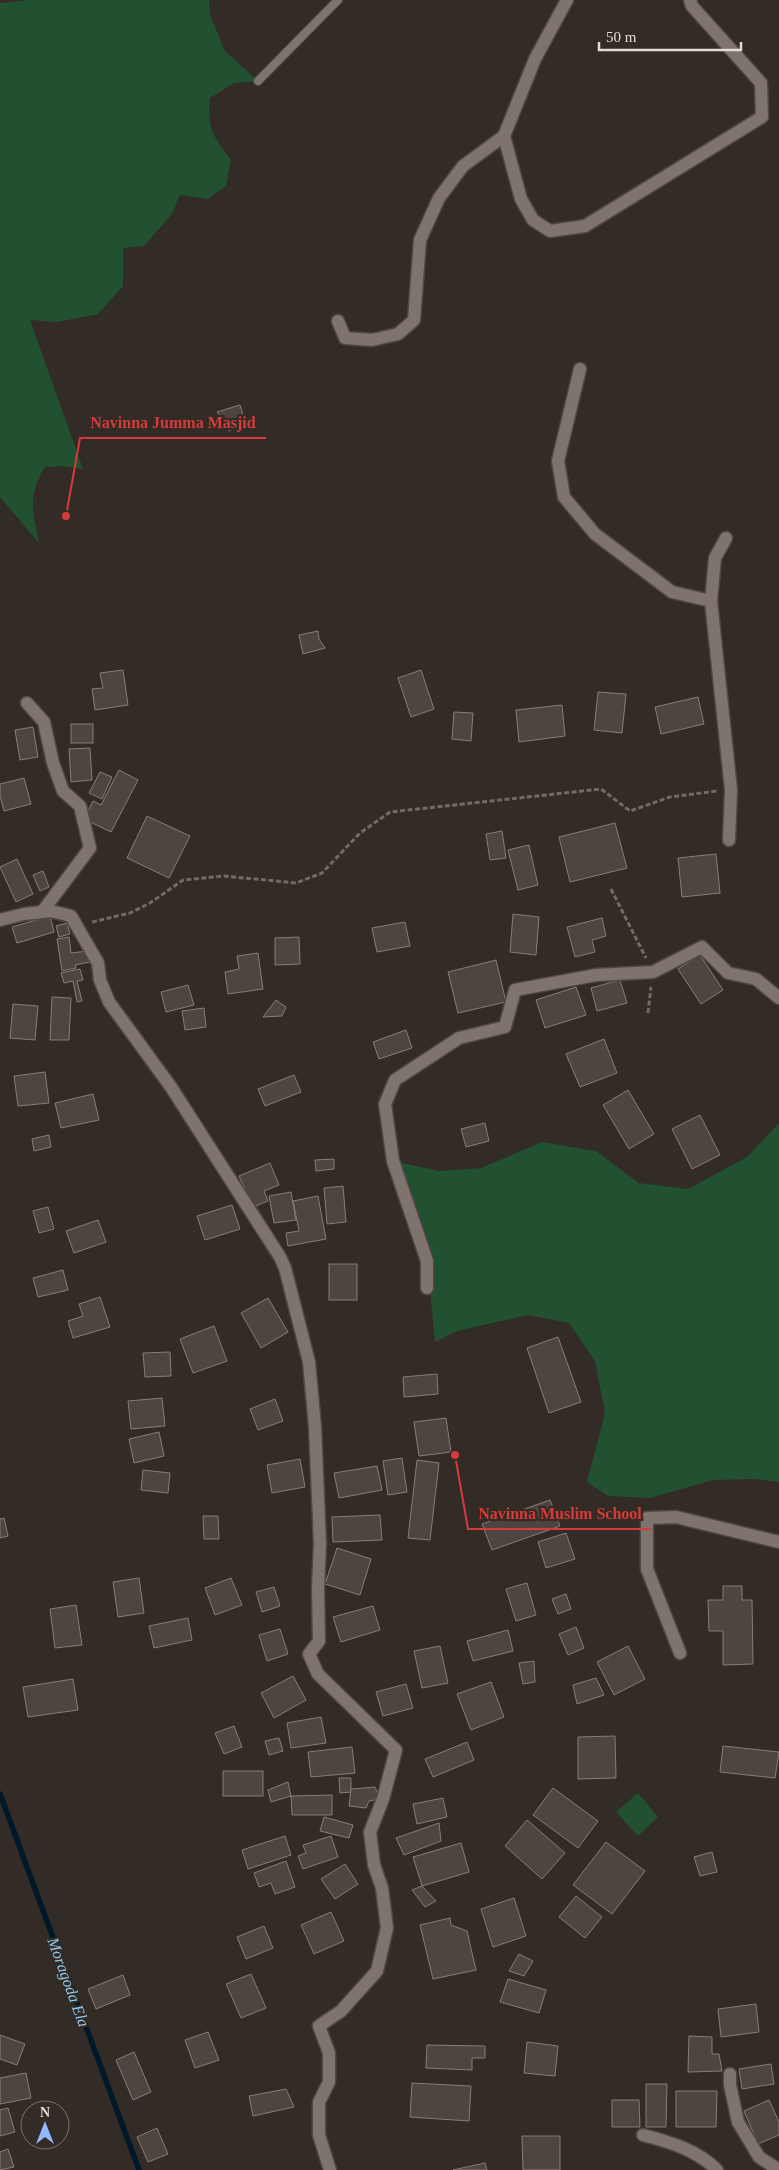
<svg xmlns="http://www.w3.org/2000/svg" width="779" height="2170" font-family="'Times New Roman',serif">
  <rect width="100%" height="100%" fill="#332b25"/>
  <g fill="#215131">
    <path d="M 29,0 L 209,0 L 210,15 L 225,51 L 258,81 L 234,83 L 210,98 C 207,129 213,136 231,160 L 226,186 L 208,199 L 180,195 L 172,214 L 144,246 L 123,248 L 123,286 L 98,314 L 57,322 L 30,320 L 83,469 L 64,466 L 45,467 C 27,497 33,511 39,543 L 0,497 L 0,3 Z"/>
    <path d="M 779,1123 L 779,1482 L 755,1479 L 713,1480 L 650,1498 L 608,1496 L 587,1482 L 605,1413 L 595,1361 L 569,1323 L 528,1315 L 457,1331 L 435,1342 L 427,1261 L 393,1161 L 439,1171 L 481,1168 L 542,1142 L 596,1151 L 639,1183 L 688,1189 L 747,1157 Z"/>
    <path d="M 638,1793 L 658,1817 L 638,1836 L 616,1812 Z"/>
  </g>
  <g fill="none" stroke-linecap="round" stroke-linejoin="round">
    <path stroke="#001929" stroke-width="5.5" d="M 0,1794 L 139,2170"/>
  </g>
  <g fill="#4f4540" stroke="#887d77">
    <path d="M 240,405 L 245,421 L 229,431 L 217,412 Z"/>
    <path d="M 318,631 L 319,639 L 325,648 L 303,654 L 299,635 Z"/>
    <path d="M 123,670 L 128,705 L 95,710 L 92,689 L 103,688 L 100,673 Z"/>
    <path d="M 421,670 L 434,709 L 411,717 L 398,678 Z"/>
    <path d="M 598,692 L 626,694 L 622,733 L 594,730 Z"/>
    <path d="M 698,697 L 704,724 L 661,734 L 655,707 Z"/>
    <path d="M 562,705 L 565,736 L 519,742 L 516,710 Z"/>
    <path d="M 454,712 L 473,713 L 471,741 L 452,739 Z"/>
    <rect x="71" y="724" width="22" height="19"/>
    <path d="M 33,727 L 38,757 L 20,760 L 15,730 Z"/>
    <path d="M 90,748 L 92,780 L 71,782 L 69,749 Z"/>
    <path d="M 119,770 L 138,780 L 111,832 L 84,819 L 93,801 L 101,805 Z"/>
    <path d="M 100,772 L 112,777 L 102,799 L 89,793 Z"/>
    <path d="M 24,778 L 31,804 L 4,811 L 0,796 L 0,784 Z"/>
    <path d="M 147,816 L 190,836 L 169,878 L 127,858 Z"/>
    <path d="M 615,823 L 627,868 L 570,882 L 559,837 Z"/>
    <path d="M 502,831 L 506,858 L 490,860 L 486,834 Z"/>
    <path d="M 529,845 L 538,885 L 518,890 L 508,850 Z"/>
    <path d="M 716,854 L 720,893 L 682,897 L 678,858 Z"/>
    <path d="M 17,859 L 33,894 L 16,902 L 0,867 Z"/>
    <path d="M 43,871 L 49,887 L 40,891 L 33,875 Z"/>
    <path d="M 513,914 L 539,917 L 536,955 L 510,952 Z"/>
    <path d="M 50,916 L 54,932 L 17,943 L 12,927 Z"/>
    <path d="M 602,918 L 606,936 L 592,940 L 595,952 L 575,957 L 567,927 Z"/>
    <path d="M 405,922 L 410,946 L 377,952 L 372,928 Z"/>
    <path d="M 67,923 L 70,934 L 59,937 L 56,926 Z"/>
    <path d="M 69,937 L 71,953 L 88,951 L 90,962 L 75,965 L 76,968 L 62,971 L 57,939 Z"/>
    <path d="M 299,937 L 300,964 L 275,965 L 275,938 Z"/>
    <path d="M 258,953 L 263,989 L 228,994 L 225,972 L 239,969 L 237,956 Z"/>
    <path d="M 700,955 L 723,990 L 701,1004 L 678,969 Z"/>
    <path d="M 496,960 L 506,1002 L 458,1013 L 448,972 Z"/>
    <path d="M 80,969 L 83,980 L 77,981 L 82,1001 L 77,1002 L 73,981 L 64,983 L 61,973 Z"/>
    <path d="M 620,980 L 627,1003 L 597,1011 L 591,988 Z"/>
    <path d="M 188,985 L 194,1005 L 166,1012 L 161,992 Z"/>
    <path d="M 576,987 L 586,1015 L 545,1028 L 536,1000 Z"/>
    <path d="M 52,997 L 71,998 L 69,1040 L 50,1040 Z"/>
    <path d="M 276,1000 L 286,1007 L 282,1016 L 263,1017 Z"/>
    <path d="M 13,1004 L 38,1006 L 35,1040 L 10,1038 Z"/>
    <path d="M 204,1008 L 206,1027 L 185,1030 L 182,1011 Z"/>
    <path d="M 406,1030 L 412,1048 L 379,1059 L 373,1042 Z"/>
    <path d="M 604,1039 L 617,1073 L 580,1087 L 566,1054 Z"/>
    <path d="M 45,1072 L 49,1103 L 18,1106 L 14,1076 Z"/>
    <path d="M 294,1075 L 301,1092 L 265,1106 L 258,1089 Z"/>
    <path d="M 628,1090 L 654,1134 L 629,1149 L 603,1105 Z"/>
    <path d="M 93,1094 L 99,1120 L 61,1128 L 55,1103 Z"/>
    <path d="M 700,1115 L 720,1155 L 692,1169 L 672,1129 Z"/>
    <path d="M 485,1123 L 489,1141 L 466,1147 L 461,1129 Z"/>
    <path d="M 49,1135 L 51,1147 L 34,1151 L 32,1139 Z"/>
    <path d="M 334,1159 L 334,1169 L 316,1171 L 315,1160 Z"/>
    <path d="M 270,1163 L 279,1185 L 264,1191 L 268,1201 L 253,1207 L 239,1176 Z"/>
    <path d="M 343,1186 L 346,1222 L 327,1224 L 324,1188 Z"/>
    <path d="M 291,1192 L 296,1220 L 274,1223 L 269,1196 Z"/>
    <path d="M 318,1196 L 326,1239 L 288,1246 L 286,1233 L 299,1231 L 293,1201 Z"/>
    <path d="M 232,1205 L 240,1229 L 205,1240 L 197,1216 Z"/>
    <path d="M 48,1207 L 54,1229 L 39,1233 L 33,1211 Z"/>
    <path d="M 98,1220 L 106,1242 L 74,1253 L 66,1231 Z"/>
    <rect x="329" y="1264" width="28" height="36"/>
    <path d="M 63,1270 L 68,1290 L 38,1297 L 33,1278 Z"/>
    <path d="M 100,1297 L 110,1327 L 73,1338 L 68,1321 L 83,1316 L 79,1304 Z"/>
    <path d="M 268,1298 L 288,1332 L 261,1348 L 241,1313 Z"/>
    <path d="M 214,1326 L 227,1361 L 193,1373 L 180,1339 Z"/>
    <path d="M 558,1337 L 581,1402 L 549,1413 L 527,1348 Z"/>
    <path d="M 170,1352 L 171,1376 L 145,1377 L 143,1353 Z"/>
    <path d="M 437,1374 L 438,1394 L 404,1397 L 403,1377 Z"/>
    <path d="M 162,1398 L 165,1426 L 131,1429 L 128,1401 Z"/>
    <path d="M 275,1399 L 283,1421 L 258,1430 L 250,1409 Z"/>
    <path d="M 446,1418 L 451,1452 L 419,1456 L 414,1422 Z"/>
    <path d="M 159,1432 L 164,1456 L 134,1463 L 129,1439 Z"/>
    <path d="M 402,1458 L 407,1492 L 388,1495 L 383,1461 Z"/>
    <path d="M 300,1459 L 305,1487 L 272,1493 L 267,1465 Z"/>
    <path d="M 417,1460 L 439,1463 L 430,1540 L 408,1538 Z"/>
    <path d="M 377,1466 L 382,1490 L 339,1498 L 334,1473 Z"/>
    <path d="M 143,1470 L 170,1473 L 168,1493 L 141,1490 Z"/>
    <path d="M 550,1500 L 560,1526 L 492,1550 L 482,1524 Z"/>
    <path d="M 380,1515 L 382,1540 L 333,1542 L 332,1517 Z"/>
    <path d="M 203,1516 L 218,1516 L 219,1539 L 204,1539 Z"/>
    <path d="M 4,1518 L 8,1536 L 0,1538 L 0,1519 Z"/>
    <path d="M 566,1533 L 575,1559 L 546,1568 L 538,1542 Z"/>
    <path d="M 337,1548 L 371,1559 L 360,1595 L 325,1584 Z"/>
    <path d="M 139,1578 L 144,1613 L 118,1617 L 113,1582 Z"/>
    <path d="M 231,1578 L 242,1605 L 215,1615 L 205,1588 Z"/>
    <path d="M 527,1583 L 536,1615 L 516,1621 L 506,1589 Z"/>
    <path d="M 723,1586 L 742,1586 L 742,1600 L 752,1600 L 753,1664 L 723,1665 L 723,1631 L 709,1631 L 708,1600 L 723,1600 Z"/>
    <path d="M 274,1587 L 280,1606 L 262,1612 L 256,1592 Z"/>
    <path d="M 566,1594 L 571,1609 L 558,1614 L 552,1599 Z"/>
    <path d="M 76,1605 L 82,1645 L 55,1648 L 50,1609 Z"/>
    <path d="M 373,1606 L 380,1630 L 341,1642 L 333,1617 Z"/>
    <path d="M 188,1618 L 192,1640 L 154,1648 L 149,1626 Z"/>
    <path d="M 576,1627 L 584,1648 L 568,1655 L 559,1634 Z"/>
    <path d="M 280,1629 L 288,1654 L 267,1661 L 259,1635 Z"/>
    <path d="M 508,1630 L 513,1651 L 473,1661 L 467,1641 Z"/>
    <path d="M 440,1646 L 448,1683 L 422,1688 L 414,1651 Z"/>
    <path d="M 628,1646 L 645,1679 L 614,1695 L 597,1662 Z"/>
    <path d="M 534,1661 L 535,1682 L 523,1684 L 519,1663 Z"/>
    <path d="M 293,1676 L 306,1700 L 274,1718 L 261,1693 Z"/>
    <path d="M 596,1678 L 604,1695 L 577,1704 L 573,1685 Z"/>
    <path d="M 73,1679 L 78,1710 L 28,1717 L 23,1687 Z"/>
    <path d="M 491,1682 L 504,1717 L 471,1730 L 457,1694 Z"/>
    <path d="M 406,1684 L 413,1708 L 383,1716 L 376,1692 Z"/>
    <path d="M 321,1717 L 326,1743 L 291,1748 L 287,1723 Z"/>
    <path d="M 234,1726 L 242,1747 L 224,1754 L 215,1733 Z"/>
    <path d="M 615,1736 L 616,1778 L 578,1779 L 578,1737 Z"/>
    <path d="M 279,1738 L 283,1751 L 269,1755 L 265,1741 Z"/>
    <path d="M 467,1742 L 474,1760 L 433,1777 L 425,1759 Z"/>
    <path d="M 723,1746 L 779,1752 L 775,1778 L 720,1772 Z"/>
    <path d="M 352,1747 L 355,1773 L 311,1777 L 308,1752 Z"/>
    <rect x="223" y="1771" width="40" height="25"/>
    <path d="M 339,1778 L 351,1778 L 351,1792 L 340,1793 Z"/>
    <path d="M 288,1782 L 291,1796 L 271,1802 L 268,1790 Z"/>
    <path d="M 375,1787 L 380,1799 L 369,1801 L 366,1808 L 349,1806 L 351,1789 Z"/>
    <path d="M 553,1788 L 598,1821 L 578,1848 L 533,1815 Z"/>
    <path d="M 332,1795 L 332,1815 L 292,1815 L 291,1796 Z"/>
    <path d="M 443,1798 L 447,1817 L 417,1824 L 413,1804 Z"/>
    <path d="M 324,1817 L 353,1825 L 349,1838 L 320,1831 Z"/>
    <path d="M 527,1820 L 565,1853 L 542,1879 L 505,1846 Z"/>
    <path d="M 439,1823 L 441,1841 L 404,1855 L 396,1838 Z"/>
    <path d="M 285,1836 L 291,1855 L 248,1869 L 242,1850 Z"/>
    <path d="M 331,1836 L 338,1857 L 303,1869 L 298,1856 L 306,1853 L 303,1845 Z"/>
    <path d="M 606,1842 L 645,1871 L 612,1914 L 573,1885 Z"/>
    <path d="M 461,1843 L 469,1872 L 422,1886 L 413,1857 Z"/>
    <path d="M 712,1852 L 717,1872 L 700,1876 L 694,1857 Z"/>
    <path d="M 286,1861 L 295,1887 L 275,1894 L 271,1883 L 259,1887 L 254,1873 Z"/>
    <path d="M 345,1864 L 358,1884 L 335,1899 L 321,1879 Z"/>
    <path d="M 422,1886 L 436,1901 L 425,1907 L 412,1890 Z"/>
    <path d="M 576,1896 L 602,1917 L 585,1938 L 559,1917 Z"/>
    <path d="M 514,1898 L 526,1936 L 493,1947 L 481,1909 Z"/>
    <path d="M 331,1912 L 344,1941 L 314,1954 L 301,1925 Z"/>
    <path d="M 450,1918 L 451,1925 L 467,1931 L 476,1970 L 433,1979 L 420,1925 Z"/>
    <path d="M 264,1926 L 273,1948 L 246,1959 L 237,1937 Z"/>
    <path d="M 519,1954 L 533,1961 L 524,1976 L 509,1971 Z"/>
    <path d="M 251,1974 L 266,2008 L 241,2018 L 226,1984 Z"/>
    <path d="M 123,1975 L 130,1995 L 96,2009 L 88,1989 Z"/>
    <path d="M 508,1979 L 546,1990 L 539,2013 L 500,2002 Z"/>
    <path d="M 756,2004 L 759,2032 L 721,2037 L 718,2009 Z"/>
    <path d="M 208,2032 L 219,2060 L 195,2068 L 185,2040 Z"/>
    <path d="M 0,2035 L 25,2044 L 17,2065 L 0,2059 Z"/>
    <path d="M 689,2036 L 712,2037 L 712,2054 L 719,2054 L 722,2071 L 688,2072 Z"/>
    <path d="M 527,2042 L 558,2046 L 555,2076 L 524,2073 Z"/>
    <path d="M 427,2045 L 485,2046 L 485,2058 L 472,2058 L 472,2070 L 426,2068 Z"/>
    <path d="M 134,2052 L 151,2092 L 133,2100 L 116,2060 Z"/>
    <path d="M 771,2064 L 774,2084 L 742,2089 L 739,2069 Z"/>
    <path d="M 26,2073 L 31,2098 L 0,2104 L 0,2078 Z"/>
    <path d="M 412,2083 L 471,2086 L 469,2121 L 410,2117 Z"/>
    <path d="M 646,2084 L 667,2084 L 666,2127 L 646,2127 Z"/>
    <path d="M 286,2089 L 294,2107 L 253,2116 L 249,2096 Z"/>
    <path d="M 676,2091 L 717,2091 L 716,2127 L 676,2127 Z"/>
    <path d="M 612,2100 L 639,2100 L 640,2127 L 612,2127 Z"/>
    <path d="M 769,2100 L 779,2122 L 779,2135 L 758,2144 L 744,2111 Z"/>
    <path d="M 8,2108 L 15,2132 L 0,2136 L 0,2110 Z"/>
    <path d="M 157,2128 L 168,2154 L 148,2162 L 137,2137 Z"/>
    <path d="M 522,2136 L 560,2136 L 560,2170 L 523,2170 Z"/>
    <path d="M 8,2149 L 14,2167 L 0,2170 L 0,2152 Z"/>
    <path d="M 485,2163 L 487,2170 L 453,2170 Z"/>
  </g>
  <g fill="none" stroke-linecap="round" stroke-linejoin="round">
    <g stroke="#4e4743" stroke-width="10">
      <path id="lane" d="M 258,81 L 338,0"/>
    </g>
    <g stroke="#4e4743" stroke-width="15">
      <g id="street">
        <path d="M 567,0 L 535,59 L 504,136 L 521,199 L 533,220 L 550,231 L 585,226 L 762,117 L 761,83 L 692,6 L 690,0"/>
        <path d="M 338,321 L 345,338 L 372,340 L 398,334 L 414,320 L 420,240 L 439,198 L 463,166 L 504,136"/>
        <path d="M 580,369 L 558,461 L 564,497 L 595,534 L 672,592 L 711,601"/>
        <path d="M 726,538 L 715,558 L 711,601 L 731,790 L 729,840"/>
        <path d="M 27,703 L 44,722 L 53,763 L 63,791 L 80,806 L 90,848 L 42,912"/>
        <path d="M 0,920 L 24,914 L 51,911 L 71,916 L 98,963 L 100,980 L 109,1002 L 171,1087 L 280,1257 L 285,1268 L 309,1362 L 315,1427 L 320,1543 L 318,1589 L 319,1641 L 309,1654 L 318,1674 L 396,1750 L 383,1799 L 370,1832 L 374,1865 L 382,1888 L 387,1928 L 377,1971 L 341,2011 L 319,2026 L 329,2053 L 329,2082 L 319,2102 L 319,2135 L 330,2170"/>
        <path d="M 427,1288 L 427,1261 L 393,1161 L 385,1104 L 395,1080 L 459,1038 L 505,1027 L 515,990 L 596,975 L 653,972 L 702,947 L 728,973 L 756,979 L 779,998"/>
        <path d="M 680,1653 L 647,1569 L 647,1518 L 676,1517 L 779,1542"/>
        <path d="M 730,2074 L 730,2085 L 738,2122 L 759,2157 L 779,2170"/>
        <path d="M 643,2135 C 670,2142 697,2150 717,2170"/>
      </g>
    </g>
    <g stroke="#716a65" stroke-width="3" stroke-dasharray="5 2.5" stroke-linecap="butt">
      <path d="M 611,889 L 646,958"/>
      <path d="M 92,922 L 130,913 L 150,903 L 183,880 L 224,876 L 296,883 L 322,873 L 360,833 L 390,812 L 601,789 L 630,811 L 670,797 L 717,791"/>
      <path d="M 648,1013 L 651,987"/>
    </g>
    <use href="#lane" stroke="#7e736d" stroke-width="8"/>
    <use href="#street" stroke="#7e736d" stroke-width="12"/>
  </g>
  <g text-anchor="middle" stroke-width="4.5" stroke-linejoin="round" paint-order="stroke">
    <g font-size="16" font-style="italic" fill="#8ecbf4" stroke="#332b25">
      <text transform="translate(69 1982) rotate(70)" y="6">Moragoda Ela</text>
    </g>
  </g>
  <path fill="none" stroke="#d73a3a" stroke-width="2" d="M66 516L80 438H266M455 1455L468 1529H652"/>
  <g fill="#d73a3a" stroke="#332b25" stroke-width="2">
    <circle cx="66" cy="516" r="5"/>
    <circle cx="455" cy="1455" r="5"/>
  </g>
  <g font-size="16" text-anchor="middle" font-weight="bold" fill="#d73a3a" stroke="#332b25" stroke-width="4.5" stroke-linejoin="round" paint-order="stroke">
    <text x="173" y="428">Navinna Jumma Masjid</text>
    <text x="560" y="1519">Navinna Muslim School</text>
  </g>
  <g transform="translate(45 2125)"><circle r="24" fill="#332b25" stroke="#79726d"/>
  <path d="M0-4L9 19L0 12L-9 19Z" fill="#93b7fd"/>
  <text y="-8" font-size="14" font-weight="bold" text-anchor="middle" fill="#e1dcd8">N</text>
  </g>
  <path d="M599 42v8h142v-8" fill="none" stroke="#e1dcd8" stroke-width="2.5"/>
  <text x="606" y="42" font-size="15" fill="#e1dcd8" stroke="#332b25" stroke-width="4" paint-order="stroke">50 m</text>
</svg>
